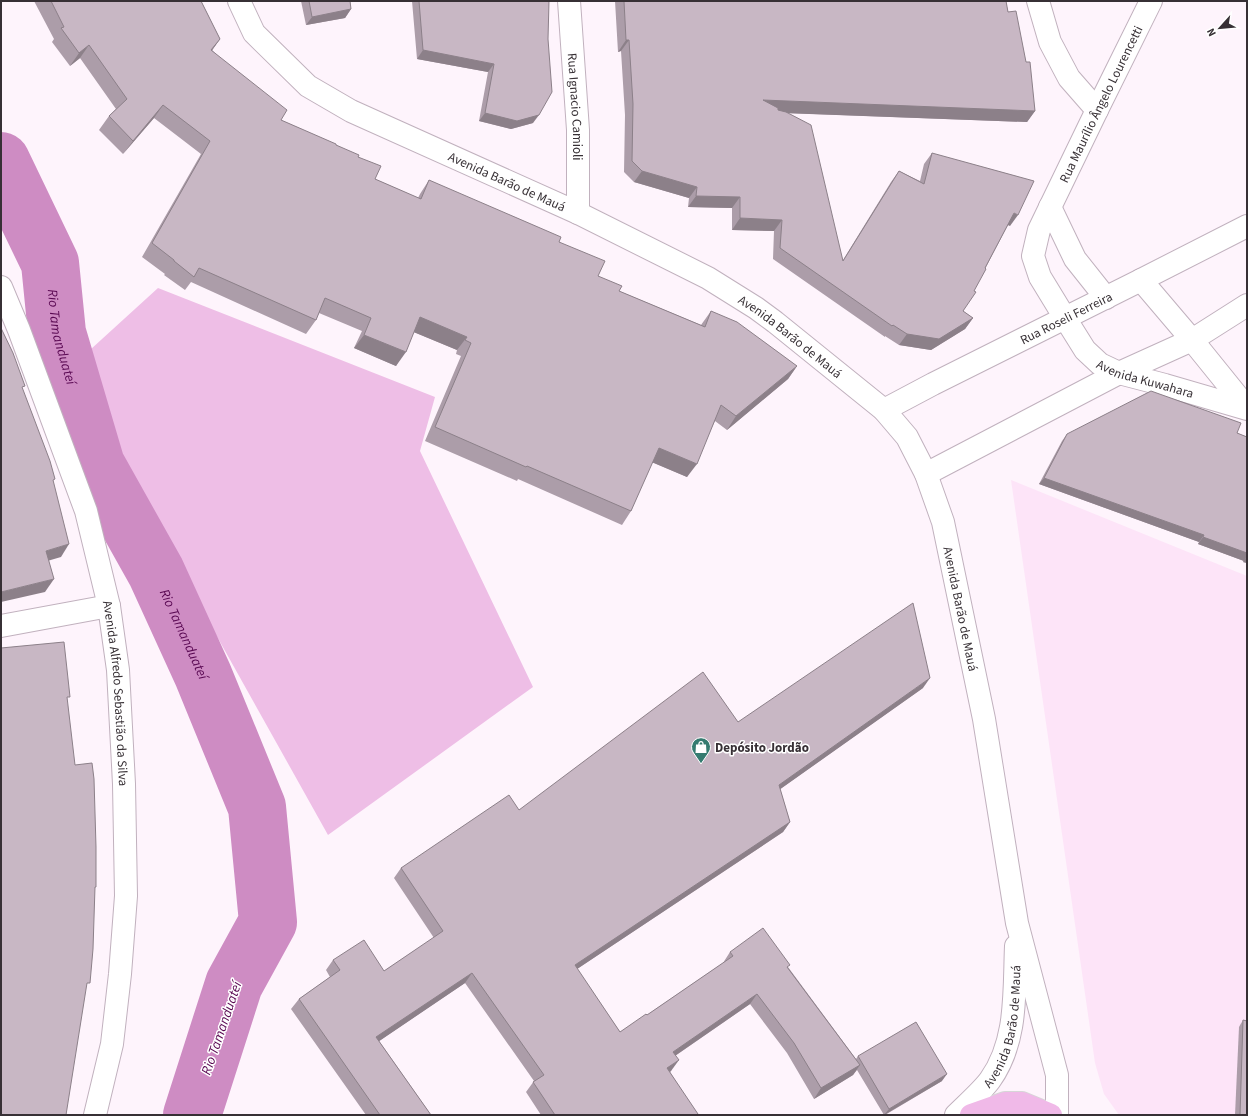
<svg xmlns="http://www.w3.org/2000/svg" width="1248" height="1116" font-family="'Source Sans 3',sans-serif">
  <rect width="100%" height="100%" fill="#fef4fc"/>
  <path fill="#fde4f8" d="M 1011,480 L 1247,576 L 1247,1115 L 1119,1115 L 1104,1094 L 1095,1063 Z"/>
  <path fill="#eebee6" d="M 158,288 L 435,397 L 420,451 L 533,687 L 328,835 L 68,370 Z"/>
  <g fill="none" stroke-linecap="round" stroke-linejoin="round">
    <path stroke="#ce8cc3" stroke-width="58" id="s1" d="M 1,161 L 50,263 L 57,333 L 96,465 L 156,572 L 203,675 L 257,807 L 268,922 L 234,984 L 192,1115"/>
    <g stroke="#c1b1be" stroke-width="24">
      <g id="minor">
        <path id="s2" d="M 569,1 L 578,130 L 578,213"/>
        <path d="M 1038,1 L 1050,42 L 1069,78 L 1097,110"/>
        <path d="M 1050,207 L 1075,259 L 1106,298"/>
        <path d="M 1141,280 L 1247,226"/>
        <path id="s3" d="M 1,287 L 19,330 L 86,511 L 109,606 L 118,670 L 124,784 L 126,896 L 120,974 L 112,1044 L 95,1115"/>
        <path id="s4" d="M 1065,318 L 1040,277 L 1033,256 L 1039,230 L 1097,110 L 1151,1"/>
        <path d="M 1192,340 L 1247,305"/>
        <path d="M 1,626 L 109,606"/>
      </g>
    </g>
    <g stroke="#c1b1be" stroke-width="24">
      <g id="tertiary">
        <path id="s5" d="M 239,1 L 254,33 L 308,86 L 351,111 L 578,213 L 708,278 L 756,308 L 775,322 L 884,410 L 907,437 L 926,474 L 943,522 L 984,719 L 1017,923 L 1057,1075 L 1057,1115"/>
        <path id="s6" d="M 1065,318 L 1085,350 L 1100,364 L 1119,373 L 1165,385 L 1247,409"/>
        <path id="s7" d="M 884,410 L 933,384 L 1141,280 L 1192,340 L 1247,408"/>
        <path d="M 926,474 L 1119,373 L 1192,340"/>
        <path id="s8" d="M 956,1115 C 966,1105 982,1091 990,1080 C 1018,1041 1014,991 1016,946"/>
      </g>
    </g>
    <g stroke="#d7d6d7" stroke-width="24">
      <path id="primary" d="M 971,1115 L 1005,1103 L 1022,1103 L 1051,1115"/>
    </g>
    <use href="#minor" stroke="#fff" stroke-width="22"/>
    <use href="#tertiary" stroke="#fff" stroke-width="22"/>
    <use href="#primary" stroke="#f0b9e8" stroke-width="22"/>
  </g>
  <g fill="#ac9da9">
    <path d="M 34,1 L 201,1 L 220,39 L 212,50 L 281,120 L 336,145 L 358,157 L 375,179 L 418,198 L 420,194 L 429,180 L 559,242 L 598,276 L 619,291 L 701,325 L 711,311 L 797,366 L 788,379 L 727,430 L 715,421 L 687,477 L 652,462 L 631,511 L 622,525 L 518,479 L 517,481 L 425,441 L 461,356 L 456,354 L 457,350 L 414,332 L 396,366 L 354,348 L 362,331 L 319,313 L 316,320 L 306,334 L 191,282 L 185,290 L 164,275 L 165,274 L 142,257 L 201,154 L 154,118 L 123,154 L 99,130 L 109,116 L 116,109 L 80,58 L 70,66 L 52,42 L 54,39 Z"/>
    <path d="M 301,1 L 350,1 L 351,9 L 345,18 L 306,25 Z"/>
    <path d="M 412,1 L 549,1 L 533,123 L 511,129 L 479,121 L 488,72 L 417,59 Z"/>
    <path d="M 615,1 L 1006,1 L 1008,12 L 1035,111 L 1027,122 L 787,113 L 843,260 L 891,182 L 899,171 L 920,181 L 924,164 L 932,153 L 1010,226 L 1008,225 L 963,311 L 973,318 L 965,329 L 931,350 L 899,345 L 885,336 L 885,337 L 773,259 L 774,231 L 732,230 L 732,208 L 688,207 L 689,198 L 634,182 L 624,172 L 625,115 L 621,51 L 618,52 Z"/>
    <path d="M 1237,433 L 1247,437 L 1247,563 L 1243,562 L 1244,561 L 1198,544 L 1199,542 L 1039,484 L 1062,441 L 1067,434 Z"/>
    <path d="M 923,688 L 780,789 L 790,822 L 783,832 L 577,969 L 620,1032 L 647,1015 L 723,963 L 730,952 L 788,967 L 856,1059 L 858,1056 L 942,1081 L 885,1115 L 884,1115 L 857,1070 L 853,1075 L 814,1099 L 787,1053 L 750,1004 L 675,1056 L 671,1071 L 670,1072 L 697,1115 L 541,1115 L 526,1092 L 534,1081 L 465,983 L 379,1041 L 431,1115 L 366,1115 L 291,1009 L 299,999 L 330,977 L 326,970 L 333,960 L 384,971 L 434,938 L 394,878 L 401,868 L 519,810 L 738,722 Z"/>
    <path d="M 1243,1020 L 1247,1115 L 1235,1115 L 1239,1027 Z"/>
  </g>
  <g fill="#8c8089">
    <path d="M 351,9 L 345,18 L 306,25 L 312,17 Z"/>
    <path d="M 220,39 L 211,52 L 211,50 Z"/>
    <path d="M 626,40 L 629,40 L 621,51 L 618,52 Z"/>
    <path d="M 89,45 L 80,58 L 70,66 L 79,53 Z"/>
    <path d="M 423,50 L 494,64 L 488,72 L 417,59 Z"/>
    <path d="M 763,100 L 1035,111 L 1027,122 L 755,112 Z"/>
    <path d="M 163,105 L 154,118 L 123,154 L 133,141 Z"/>
    <path d="M 485,113 L 539,115 L 533,123 L 511,129 L 479,121 Z"/>
    <path d="M 642,171 L 697,187 L 689,198 L 634,182 Z"/>
    <path d="M 696,196 L 740,197 L 732,208 L 688,207 Z"/>
    <path d="M 1014,213 L 1018,215 L 1010,226 L 1006,224 Z"/>
    <path d="M 740,218 L 782,220 L 774,231 L 732,230 Z"/>
    <path d="M 420,317 L 467,337 L 457,350 L 411,331 Z"/>
    <path d="M 973,318 L 965,329 L 931,350 L 899,345 L 907,334 Z"/>
    <path d="M 364,335 L 406,352 L 396,366 L 354,348 Z"/>
    <path d="M 797,366 L 788,379 L 727,430 L 736,416 Z"/>
    <path d="M 659,448 L 697,464 L 687,477 L 649,461 Z"/>
    <path d="M 1044,478 L 1204,535 L 1199,542 L 1039,484 Z"/>
    <path d="M 1203,537 L 1247,553 L 1247,556 L 1244,561 L 1198,544 Z"/>
    <path d="M 69,544 L 61,557 L 37,564 L 46,551 Z"/>
    <path d="M 1247,556 L 1247,563 L 1243,562 Z"/>
    <path d="M 54,579 L 45,592 L 1,602 L 1,592 Z"/>
    <path d="M 930,678 L 923,688 L 772,795 L 779,785 Z"/>
    <path d="M 790,822 L 783,832 L 568,975 L 575,965 Z"/>
    <path d="M 472,973 L 465,983 L 369,1048 L 376,1037 Z"/>
    <path d="M 757,994 L 750,1004 L 666,1062 L 673,1052 Z"/>
    <path d="M 679,1060 L 671,1071 L 660,1079 L 667,1068 Z"/>
    <path d="M 860,1065 L 853,1075 L 814,1099 L 821,1088 Z"/>
    <path d="M 947,1074 L 942,1081 L 884,1115 L 889,1109 Z"/>
  </g>
  <g fill="#c8b7c4" stroke="#8c8089">
    <path d="M 51,1 L 201,1 L 220,39 L 211,50 L 287,110 L 281,120 L 336,144 L 336,145 L 359,155 L 358,157 L 381,166 L 375,179 L 421,199 L 429,180 L 561,237 L 559,242 L 605,261 L 598,276 L 622,286 L 619,291 L 705,327 L 711,311 L 737,322 L 797,366 L 736,416 L 721,405 L 697,464 L 659,448 L 631,511 L 527,466 L 526,467 L 435,427 L 471,343 L 465,340 L 467,337 L 420,317 L 406,352 L 364,335 L 371,318 L 325,298 L 316,320 L 199,268 L 194,277 L 174,261 L 174,260 L 152,243 L 210,141 L 163,105 L 133,141 L 109,116 L 127,99 L 89,45 L 79,53 L 61,28 L 64,27 Z"/>
    <path d="M 309,1 L 350,1 L 351,9 L 312,17 Z"/>
    <path d="M 419,1 L 549,1 L 548,39 L 552,92 L 539,115 L 517,121 L 485,113 L 494,64 L 423,50 Z"/>
    <path d="M 624,1 L 1006,1 L 1008,12 L 1016,11 L 1026,62 L 1030,62 L 1035,111 L 763,100 L 778,108 L 778,110 L 786,112 L 811,125 L 843,261 L 899,171 L 924,184 L 932,153 L 1034,181 L 1018,215 L 1014,213 L 985,268 L 986,269 L 974,291 L 976,292 L 963,311 L 973,318 L 939,339 L 907,334 L 893,325 L 892,326 L 780,248 L 782,220 L 740,218 L 740,197 L 696,196 L 697,187 L 642,171 L 632,161 L 633,104 L 629,40 L 626,40 Z"/>
    <path d="M 1,328 L 13,353 L 25,386 L 22,387 L 50,461 L 55,479 L 53,480 L 69,544 L 46,551 L 54,579 L 1,592 Z"/>
    <path d="M 1151,391 L 1241,423 L 1237,433 L 1247,437 L 1247,553 L 1203,537 L 1204,535 L 1044,478 L 1067,434 Z"/>
    <path d="M 913,603 L 930,678 L 779,785 L 790,822 L 575,965 L 620,1032 L 646,1014 L 647,1015 L 733,956 L 730,952 L 763,928 L 790,965 L 787,967 L 860,1065 L 821,1088 L 794,1043 L 757,994 L 673,1052 L 679,1060 L 667,1068 L 698,1114 L 696,1115 L 555,1115 L 533,1082 L 544,1075 L 472,973 L 376,1037 L 431,1115 L 380,1115 L 299,999 L 340,970 L 333,960 L 364,940 L 384,971 L 443,931 L 401,868 L 509,795 L 519,810 L 703,672 L 738,722 Z"/>
    <path d="M 64,642 L 70,697 L 67,697 L 75,765 L 92,763 L 94,779 L 96,847 L 96,887 L 95,887 L 93,949 L 90,983 L 87,983 L 66,1115 L 1,1115 L 1,648 Z"/>
    <path d="M 1243,1020 L 1247,1021 L 1247,1115 L 1240,1115 Z"/>
    <path d="M 916,1022 L 947,1074 L 889,1109 L 858,1056 Z"/>
  </g>
  <defs>
    <g id="shop-pin" transform="scale(1)"><path d="M0 17L-7.5 6A9.5 9.5 0 1 1 7.5 6Z" fill="#357b70" stroke="#fff"/><path d="M-5-2.5h2.3a2.7 3.5 0 0 1 5.4 0H5L5.5 6h-11ZM-1.5-2.5h3a1.5 2.3 0 0 0-3 0Z" fill="#fff"/></g>
  </defs>
  <g fill-rule="evenodd">
    <use href="#shop-pin" x="701" y="747"/>
  </g>
  <g text-anchor="middle" stroke-width="3" stroke-linejoin="round" paint-order="stroke">
    <g font-size="13" fill="#373035" stroke="#fff">
      <text dy="5" stroke="none"><textPath href="#s4" startOffset="237">Rua Maurílio Ângelo Lourencetti</textPath></text>
      <text dy="5" stroke="none"><textPath href="#s2" startOffset="106">Rua Ignacio Camioli</textPath></text>
      <text dy="5" stroke="none"><textPath href="#s5" startOffset="332">Avenida Barão de Mauá</textPath></text>
      <text dy="5" stroke="none"><textPath href="#s7" startOffset="204">Rua Roseli Ferreira</textPath></text>
      <text dy="5" stroke="none"><textPath href="#s5" startOffset="656">Avenida Barão de Mauá</textPath></text>
      <text dy="5" stroke="none"><textPath href="#s6" startOffset="106">Avenida Kuwahara</textPath></text>
      <text dy="5" stroke="none"><textPath href="#s5" startOffset="992">Avenida Barão de Mauá</textPath></text>
      <text dy="5" stroke="none"><textPath href="#s3" startOffset="425">Avenida Alfredo Sebastião da Silva</textPath></text>
      <text dy="5" stroke="none"><textPath href="#s8" startOffset="105">Avenida Barão de Mauá</textPath></text>
    </g>
    <g font-size="13" font-weight="bold" fill="#373035" stroke="#fff" text-anchor="start">
      <text x="715" y="752">Depósito Jordão</text>
    </g>
    <g font-size="14" font-style="italic" fill="#590852" stroke="#fff">
      <text dy="5" stroke="none"><textPath href="#s1" startOffset="188">Rio Tamanduateí</textPath></text>
      <text dy="5" stroke="none"><textPath href="#s1" startOffset="512">Rio Tamanduateí</textPath></text>
      <text transform="translate(221 1028) rotate(-71)" y="5">Rio Tamanduateí</text>
    </g>
  </g>
  <rect width="1248" height="1116" fill="none" stroke="#373035" stroke-width="4"/>
  <g transform="translate(1220 28) rotate(243)" stroke="#ffffff" stroke-width="3" paint-order="stroke">
  <path d="M0-3L7 15L0 10L-7 15Z" fill="#373035"/>
  <text y="-6" font-size="11" font-weight="bold" text-anchor="middle" fill="#373035">N</text>
  </g>
</svg>
